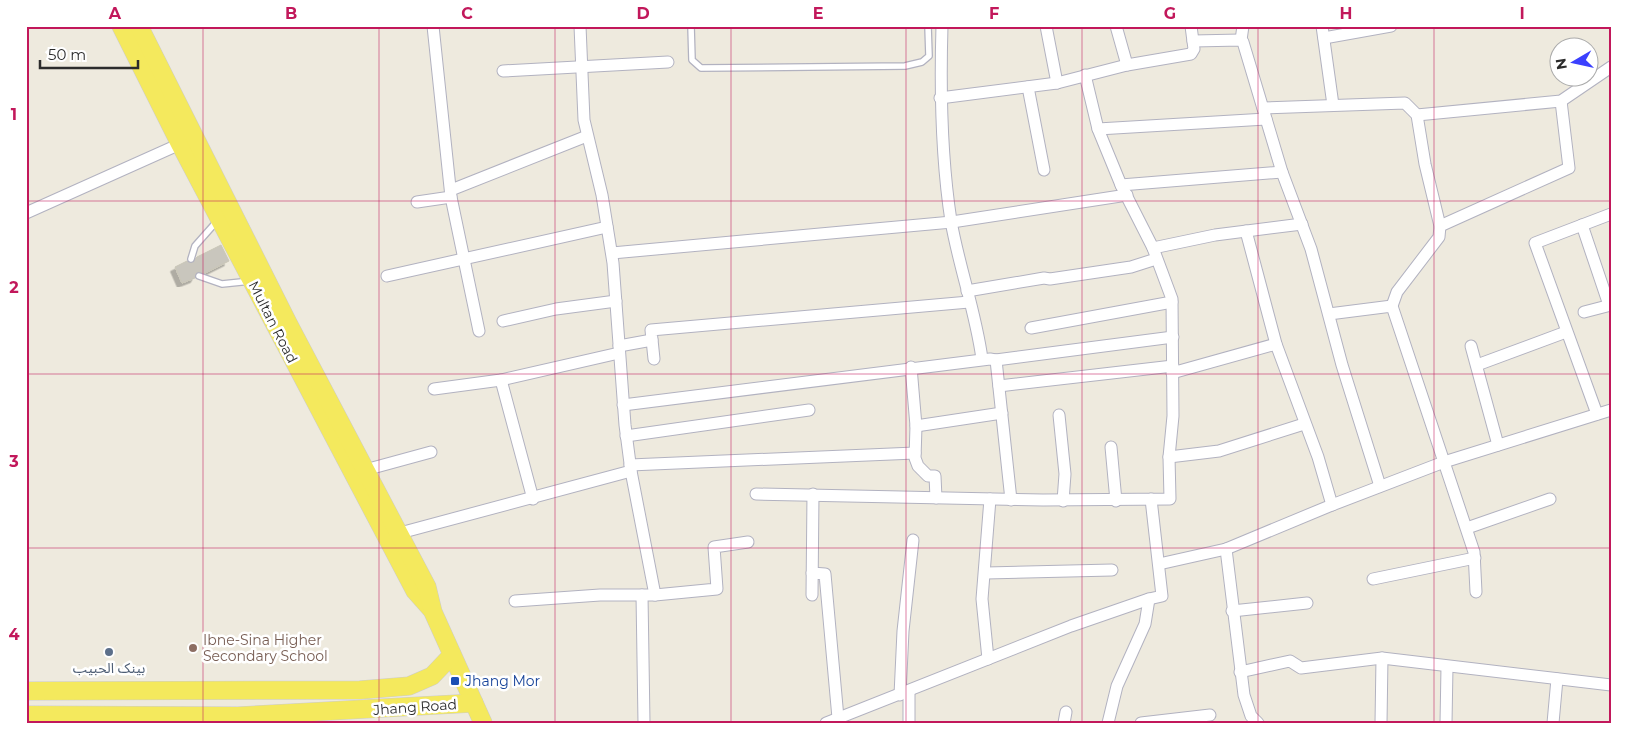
<svg xmlns="http://www.w3.org/2000/svg" width="1637" height="749" font-family="Montserrat,'Noto Sans Arabic',sans-serif">
  <defs>
    <filter id="shadow"><feDropShadow dx="-4.5" dy="4.5" stdDeviation="0" flood-color="#0004"/></filter>
  </defs>
  <rect width="100%" height="100%" fill="#eeeade"/>
  <path fill="#c9c6bd" stroke="#c9c6b7" filter="url(#shadow)" d="M 221,245 L 229,261 L 205,273 L 198,272 L 195,278 L 182,283 L 175,267 L 187,261 L 192,263 L 197,257 Z"/>
  <g fill="none" stroke-linecap="round" stroke-linejoin="round">
    <g stroke="#b2b2c0" stroke-width="8">
      <g id="service">
        <path d="M 691,26 L 692,60 L 701,68 L 905,66 L 922,62 L 929,56 L 928,26"/>
        <path d="M 191,259 L 195,246 L 218,220"/>
        <path d="M 199,276 L 222,284 L 251,281"/>
      </g>
    </g>
    <g stroke="#b2b2c0" stroke-width="13">
      <g id="minor">
        <path d="M 433,26 L 451,197 L 479,331"/>
        <path d="M 580,26 L 584,120 L 602,195 L 613,263 L 625,425 L 631,471 L 655,595"/>
        <path d="M 942,26 C 940,92 941,156 951,221 C 959,267 976,313 982,359"/>
        <path d="M 1046,26 L 1057,83"/>
        <path d="M 1116,26 L 1127,65"/>
        <path d="M 1322,26 L 1333,105"/>
        <path d="M 1324,38 L 1391,26"/>
        <path d="M 1241,40 L 1243,26"/>
        <path d="M 1193,41 L 1241,40 L 1243,42 L 1282,172 L 1311,249 L 1342,365 L 1380,486"/>
        <path d="M 503,71 L 668,62"/>
        <path d="M 1028,87 L 1044,170"/>
        <path d="M 940,98 L 1057,83 L 1127,65 L 1191,54 L 1194,49 L 1191,26"/>
        <path d="M 1263,108 L 1405,103 L 1417,115 L 1425,164 L 1440,226 L 1439,237 L 1397,292 L 1392,306"/>
        <path d="M 1417,115 L 1561,101 L 1611,67"/>
        <path d="M 1098,129 L 1266,119"/>
        <path d="M 1121,185 L 1282,172"/>
        <path d="M 451,190 L 587,136"/>
        <path d="M 417,202 L 451,197"/>
        <path d="M 26,213 L 180,144"/>
        <path d="M 1582,225 L 1609,305"/>
        <path d="M 1440,226 L 1569,168 L 1561,101"/>
        <path d="M 1246,231 L 1276,344 L 1318,457 L 1332,505"/>
        <path d="M 1153,248 L 1215,235 L 1302,224"/>
        <path d="M 612,253 L 952,222 L 1127,195"/>
        <path d="M 387,276 L 607,227"/>
        <path d="M 967,291 L 1044,278 L 1050,279 L 1131,267 L 1156,259"/>
        <path d="M 1584,312 L 1611,305"/>
        <path d="M 1329,314 L 1392,306 L 1474,552 L 1476,592"/>
        <path d="M 503,321 L 556,309 L 616,301"/>
        <path d="M 1031,328 L 1172,302"/>
        <path d="M 619,346 L 652,340"/>
        <path d="M 1471,346 L 1498,445"/>
        <path d="M 654,359 L 651,330 L 969,302"/>
        <path d="M 996,360 L 1011,500"/>
        <path d="M 1477,365 L 1566,332"/>
        <path d="M 911,367 L 916,426 L 915,458 L 918,466 L 928,476 L 935,476 L 936,498"/>
        <path d="M 1172,373 L 1276,344"/>
        <path d="M 501,380 L 533,499"/>
        <path d="M 999,386 L 1173,366"/>
        <path d="M 434,389 L 501,380 L 619,353"/>
        <path d="M 623,405 L 990,359 L 996,360 L 1173,337"/>
        <path d="M 1597,414 L 1535,243 L 1611,214"/>
        <path d="M 1059,415 L 1065,474 L 1063,501"/>
        <path d="M 916,426 L 1002,413"/>
        <path d="M 626,436 L 809,410"/>
        <path d="M 1111,447 L 1116,501"/>
        <path d="M 1169,457 L 1219,451 L 1304,424"/>
        <path d="M 630,465 L 915,453"/>
        <path d="M 365,470 L 431,452"/>
        <path d="M 756,494 L 1043,500 L 1170,499 L 1169,457 L 1173,416 L 1172,299 L 1153,248 L 1121,185 L 1098,129 L 1085,75"/>
        <path d="M 1467,528 L 1550,499"/>
        <path d="M 400,533 L 631,471"/>
        <path d="M 1226,549 L 1244,695 L 1251,716 L 1258,723"/>
        <path d="M 1159,564 L 1226,549 L 1332,505 L 1444,462 L 1611,410"/>
        <path d="M 812,573 L 825,574 L 838,718"/>
        <path d="M 986,573 L 1112,570"/>
        <path d="M 1373,579 L 1475,558"/>
        <path d="M 642,595 L 644,723"/>
        <path d="M 812,595 L 813,494"/>
        <path d="M 515,601 L 600,595 L 655,595 L 717,589 L 714,547 L 748,542"/>
        <path d="M 1232,611 L 1307,603"/>
        <path d="M 988,659 L 982,599 L 990,499"/>
        <path d="M 1240,672 L 1290,661 L 1301,668 L 1382,658 L 1611,685"/>
        <path d="M 909,691 L 909,723"/>
        <path d="M 900,695 L 903,631 L 913,540"/>
        <path d="M 826,723 L 1071,626 L 1149,599 L 1162,596 L 1151,499"/>
        <path d="M 1064,723 L 1066,712"/>
        <path d="M 1108,723 L 1117,686 L 1145,624 L 1149,599"/>
        <path d="M 1141,723 L 1210,715"/>
        <path d="M 1381,723 L 1382,658"/>
        <path d="M 1446,723 L 1447,667"/>
        <path d="M 1553,723 L 1557,679"/>
      </g>
    </g>
    <g stroke="#ccc" stroke-width="19">
      <g id="primary">
        <path d="M 121,26 L 180,144 L 415,591 L 431,609"/>
        <path d="M 139,26 L 288,323 L 427,587 L 433,612 L 483,723"/>
        <path d="M 26,691 L 360,690 L 409,686 L 432,676 L 452,655"/>
        <path d="M 26,715 L 238,716 L 474,703"/>
      </g>
    </g>
    <use href="#service" stroke="#fff" stroke-width="5.5"/>
    <use href="#minor" stroke="#fff" stroke-width="11"/>
    <use href="#primary" stroke="#f4e95d" stroke-width="18"/>
  </g>
  <path fill="none" stroke="#c2185b" stroke-width="1" stroke-opacity="0.55" d="M 203,26 L 203,723M 379,26 L 379,723M 555,26 L 555,723M 731,26 L 731,723M 906,26 L 906,723M 1082,26 L 1082,723M 1258,26 L 1258,723M 1434,26 L 1434,723M 26,201 L 1611,201M 26,374 L 1611,374M 26,548 L 1611,548"/>
  <circle fill="#8d6e63" stroke="#fff" stroke-width="2" cx="193" cy="648" r="5"/>
  <circle fill="#5c6f8a" stroke="#fff" stroke-width="2" cx="109" cy="652" r="5"/>
  <rect fill="#1a4fb4" stroke="#fff" stroke-width="2" x="450" y="676" width="10" height="10" rx="2.5"/>
  <g text-anchor="middle" stroke-width="5" stroke-linejoin="round" paint-order="stroke">
    <g font-size="14" fill="#2c2c2c" stroke="#fff">
      <text transform="translate(273 322) rotate(63)" y="5">Multan Road</text>
      <text transform="translate(415 707) rotate(-4)" y="5">Jhang Road</text>
    </g>
    <g font-size="14" fill="#785e54" stroke="#fff" text-anchor="start">
      <text x="203" y="645">Ibne-Sina Higher<tspan x="203" dy="16">Secondary School</tspan></text>
    </g>
    <g font-size="14" fill="#4e5e75" stroke="#fff">
      <text x="109" y="673">بينک الحبيب</text>
    </g>
    <g font-size="14" fill="#164399" stroke="#fff" text-anchor="start">
      <text x="465" y="686">Jhang Mor</text>
    </g>
  </g>
  <rect width="1637" height="749" fill="none" stroke="#ffffff" stroke-width="55"/>
  <g transform="translate(1574 62) rotate(261)"><circle r="24" fill="#ffffff" stroke="#ababab"/>
  <path d="M0-4L9 19L0 12L-9 19Z" fill="#3b40fe"/>
  <text y="-8" font-size="14" font-weight="bold" text-anchor="middle" fill="#2c2c2c">N</text>
  </g>
  <path d="M40 60v8h98v-8" fill="none" stroke="#2c2c2c" stroke-width="2.5"/>
  <text x="48" y="60" font-size="15" fill="#2c2c2c" stroke="#ffffff" stroke-width="4" paint-order="stroke">50 m</text>
  <rect x="28" y="28" width="1582" height="694" fill="none" stroke="#c2185b" stroke-width="2"/>
  <g font-size="16" text-anchor="middle" font-weight="bold" fill="#c2185b">
    <text x="115" y="19">A</text>
    <text x="291" y="19">B</text>
    <text x="467" y="19">C</text>
    <text x="643" y="19">D</text>
    <text x="818" y="19">E</text>
    <text x="994" y="19">F</text>
    <text x="1170" y="19">G</text>
    <text x="1346" y="19">H</text>
    <text x="1522" y="19">I</text>
    <text x="14" y="120">1</text>
    <text x="14" y="293">2</text>
    <text x="14" y="467">3</text>
    <text x="14" y="640">4</text>
  </g>
</svg>
